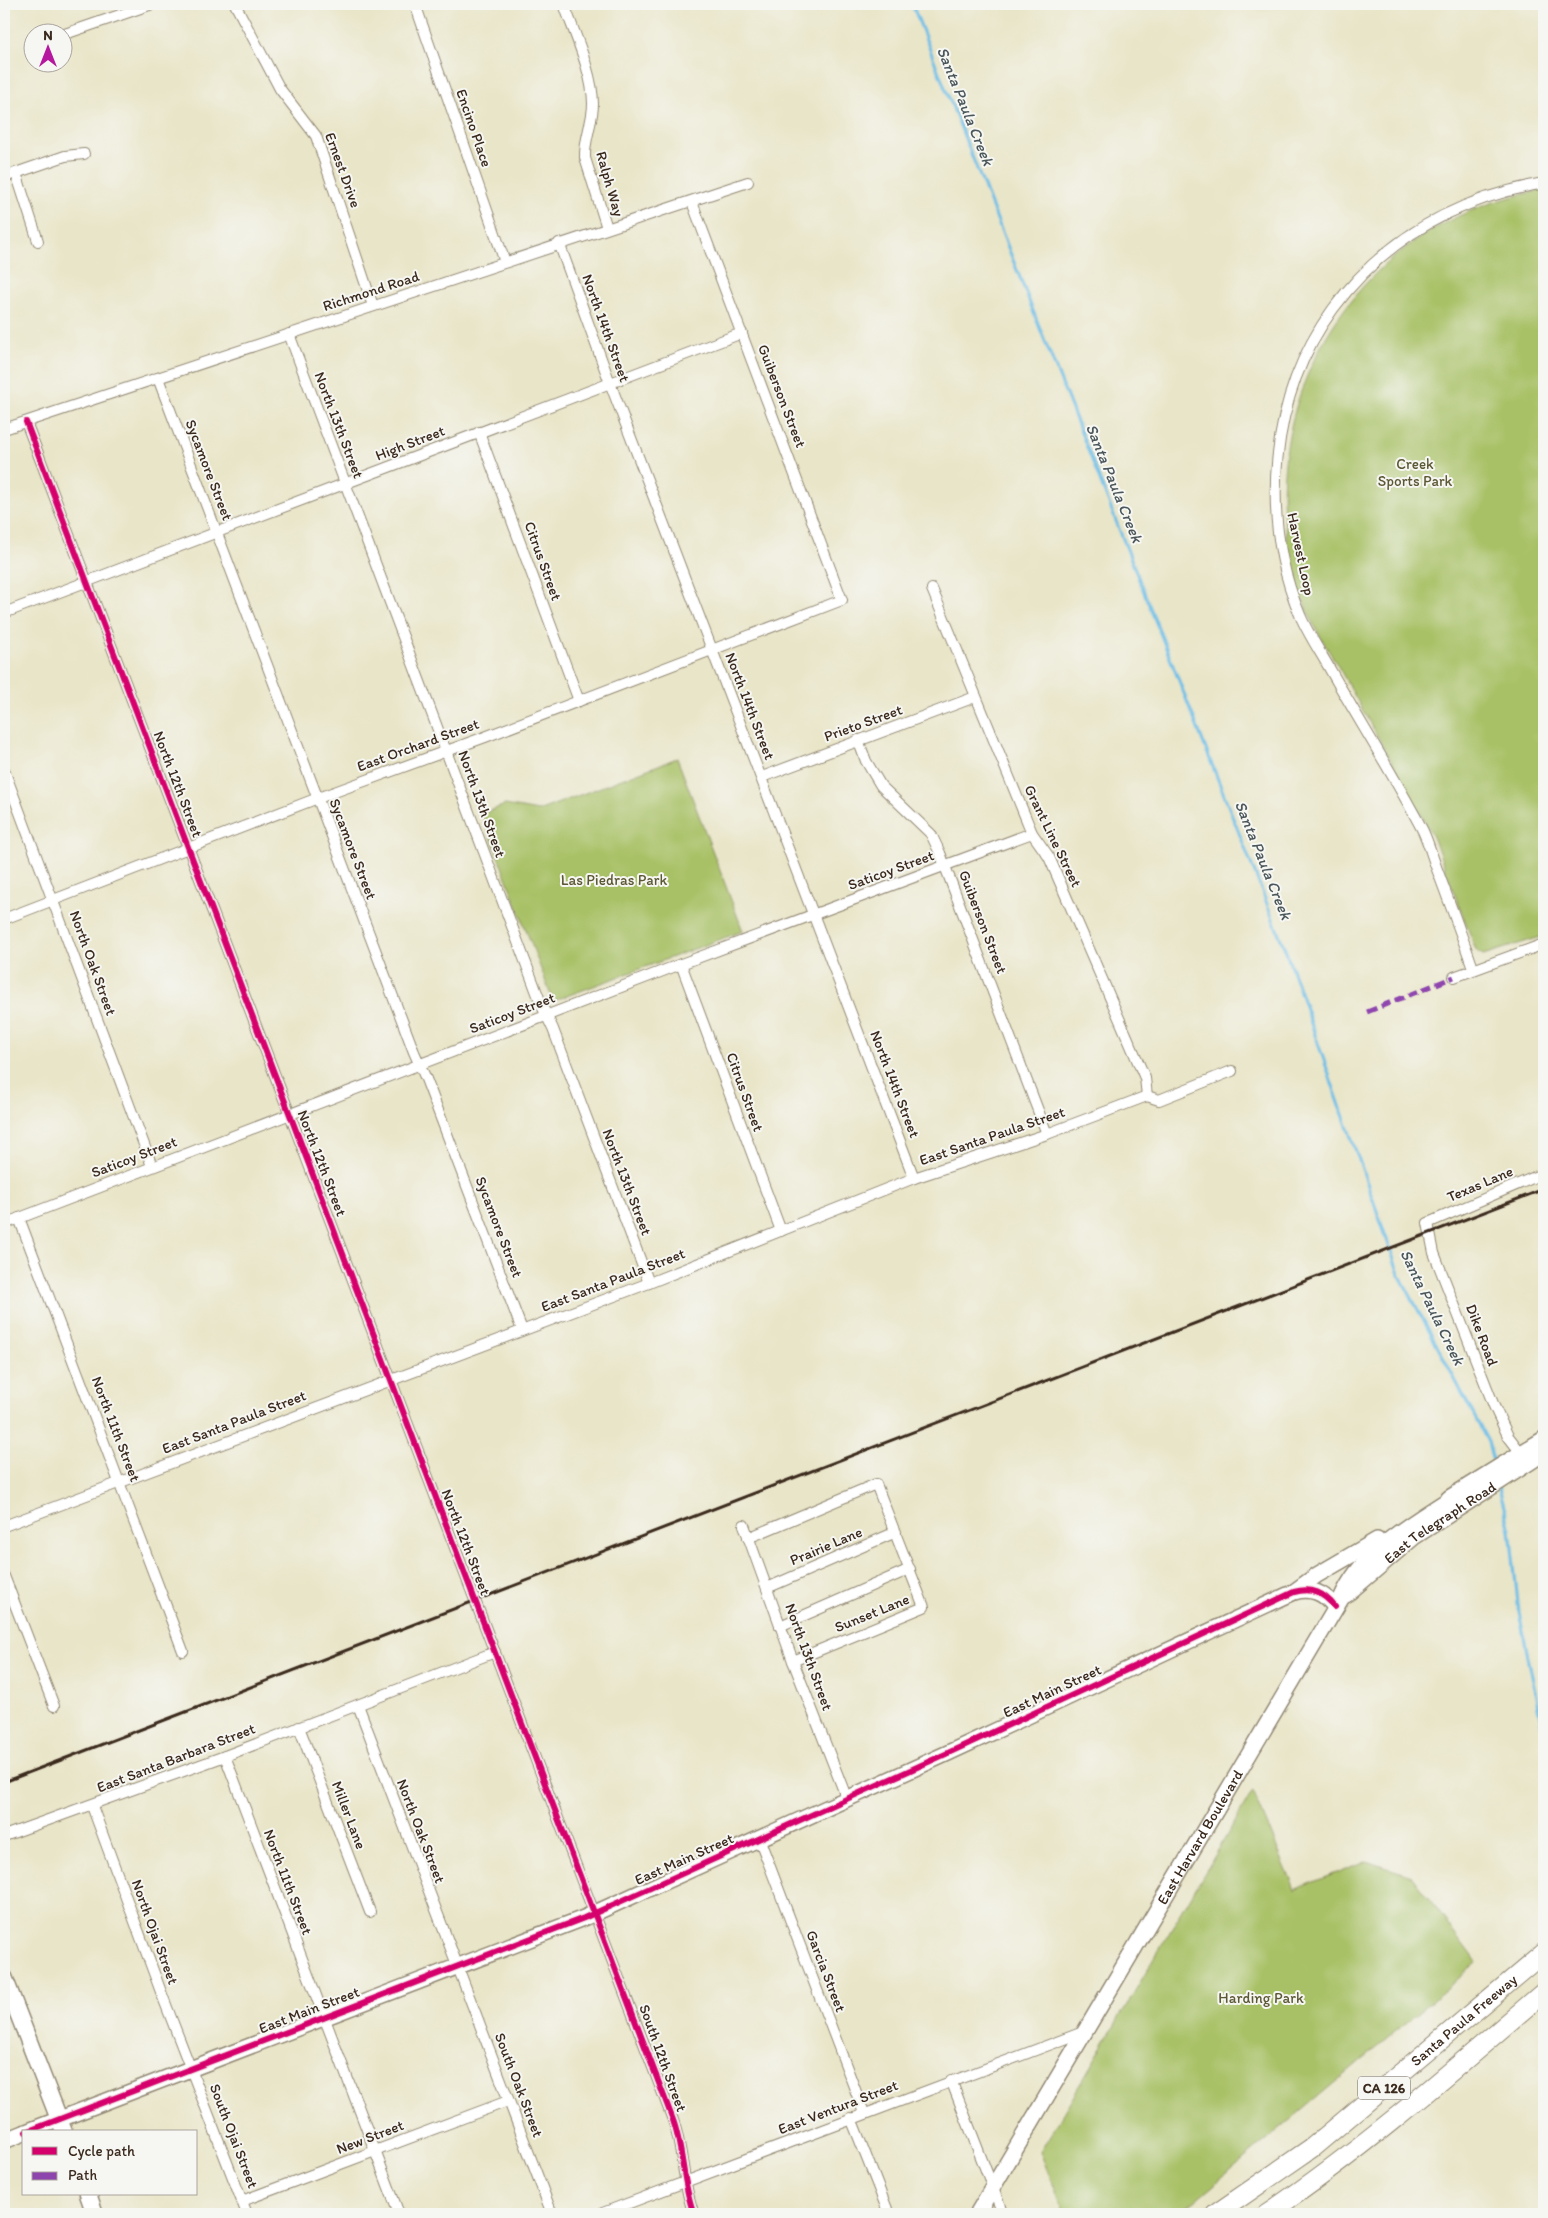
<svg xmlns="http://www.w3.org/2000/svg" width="1548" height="2218" font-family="Itim,sans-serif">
  <rect width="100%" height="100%" fill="#f6f6f2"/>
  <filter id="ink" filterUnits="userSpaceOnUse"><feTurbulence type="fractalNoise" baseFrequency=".02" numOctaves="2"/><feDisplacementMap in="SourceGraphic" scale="10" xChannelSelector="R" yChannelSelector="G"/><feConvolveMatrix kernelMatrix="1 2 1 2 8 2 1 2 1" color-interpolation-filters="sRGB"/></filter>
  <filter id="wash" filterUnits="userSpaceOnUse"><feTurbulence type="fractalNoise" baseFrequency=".0096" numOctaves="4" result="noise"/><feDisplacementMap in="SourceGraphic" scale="20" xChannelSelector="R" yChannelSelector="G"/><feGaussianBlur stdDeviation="1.12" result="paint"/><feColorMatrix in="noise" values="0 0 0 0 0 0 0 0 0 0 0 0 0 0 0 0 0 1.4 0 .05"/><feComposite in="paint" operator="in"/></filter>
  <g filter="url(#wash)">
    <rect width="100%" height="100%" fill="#e9e5c8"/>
    <g fill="#a9c166" stroke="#727642">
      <path d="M 1544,190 L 1544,936 L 1483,955 L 1476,950 C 1465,922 1455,894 1444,866 C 1439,853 1435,839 1428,827 C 1401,776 1371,726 1343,675 C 1332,655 1318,635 1309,614 C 1263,516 1281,395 1344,310 C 1392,244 1464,203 1544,190 Z"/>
      <path d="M 677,758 L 743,931 L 553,1001 L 482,814 L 505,805 L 538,811 Z"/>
      <path d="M 1253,1791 L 1295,1890 L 1366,1861 L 1412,1876 L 1477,1963 L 1195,2200 L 1174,2214 L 1065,2214 L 1040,2152 Z"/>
    </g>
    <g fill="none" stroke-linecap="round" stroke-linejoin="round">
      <g stroke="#6cbee7" stroke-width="3">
        <path d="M 912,4 L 1286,952 L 1399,1274 L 1488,1442 L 1494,1465"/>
        <path d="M 1499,1488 L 1510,1530 L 1519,1612 L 1544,1736"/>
      </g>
    </g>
  </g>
  <g filter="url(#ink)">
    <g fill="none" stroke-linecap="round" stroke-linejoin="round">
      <g stroke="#928873" stroke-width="12">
        <g id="street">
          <path d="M 235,4 L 280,89 L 316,136 L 373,306"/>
          <path d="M 415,4 L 505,262"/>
          <path d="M 564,4 C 574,33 593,73 593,104 C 593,122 584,139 585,158 L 607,228"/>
          <path d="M 62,35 L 152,4"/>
          <path d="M 16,173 L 38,241"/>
          <path d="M 4,177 L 65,156 L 84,154"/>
          <path d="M 559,243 L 610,383 L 914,1178"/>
          <path d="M 289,334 L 542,1006 L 553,1029 L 649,1283"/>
          <path d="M 158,378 L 414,1052 L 426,1079 L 522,1330"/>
          <path d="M 26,422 L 673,2120 C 684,2151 682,2183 694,2214"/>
          <path d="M 4,429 L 748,182"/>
          <path d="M 479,432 L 579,701"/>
          <path d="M 932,589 L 1032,833 L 1049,857 L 1145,1078 L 1147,1096"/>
          <path d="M 4,613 L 742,333"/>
          <path d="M 858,740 L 866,761 L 881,786 L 931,834 L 940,853 L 1047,1134"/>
          <path d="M 4,770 L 152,1166"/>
          <path d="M 762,777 L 975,697"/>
          <path d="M 4,919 L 318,798 L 485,737 L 842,600 L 692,202"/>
          <path d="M 681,964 L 781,1231"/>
          <path d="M 1473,968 C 1462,936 1450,904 1438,872 C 1433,859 1429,844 1423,831 C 1395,777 1361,724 1331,671 C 1321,653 1308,634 1300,615 C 1259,517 1270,395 1333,309 C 1385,238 1459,198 1544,183"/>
          <path d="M 1454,977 L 1544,944"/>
          <path d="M 19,1218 L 183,1651"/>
          <path d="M 4,1224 L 681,964 L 1032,833"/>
          <path d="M 1521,1453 L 1508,1436 L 1494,1406 L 1434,1253 L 1428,1223 L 1544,1173"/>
          <path d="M 744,1525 L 793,1661 L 847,1799"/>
          <path d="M 4,1526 L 649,1283 L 914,1178 L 1047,1134 L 1147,1096 L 1159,1100 L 1232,1071"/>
          <path d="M 748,1538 L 876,1484 L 924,1607 L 793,1661"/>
          <path d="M 4,1576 L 54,1706"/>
          <path d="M 767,1588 L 896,1532"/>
          <path d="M 780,1626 L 910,1569"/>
          <path d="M 358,1705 L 552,2214"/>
          <path d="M 299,1727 L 370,1912"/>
          <path d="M 225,1756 L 399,2214"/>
          <path d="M 92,1806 L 161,1992 L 247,2214"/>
          <path d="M 4,1836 L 225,1756 L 495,1652"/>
          <path d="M 759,1838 L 864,2113"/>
          <path d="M 951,2080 L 1003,2214"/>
          <path d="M 851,2118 L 889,2214"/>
          <path d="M 242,2201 L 508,2101"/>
          <path d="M 600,2214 L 1086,2031"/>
        </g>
      </g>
      <g stroke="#928873" stroke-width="18">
        <g id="secondary">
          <path d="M 1449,1498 L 1544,1439"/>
          <path d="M 1295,1591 L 1317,1575 L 1377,1540"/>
          <path id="s1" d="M 1346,1595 L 1414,1537 L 1544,1453"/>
          <path d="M 26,2132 L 584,1918 L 948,1753 L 1294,1592 C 1312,1587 1324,1593 1335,1607"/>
          <path d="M 4,2141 L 24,2133"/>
          <path id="s2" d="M 977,2214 L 1341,1599 C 1362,1549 1414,1523 1457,1494"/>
        </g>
      </g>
      <g stroke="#928873" stroke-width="19">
        <g id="primary">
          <path d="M 4,1977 L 64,2132"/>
          <path d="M 88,2194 L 95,2214"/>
        </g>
      </g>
      <g stroke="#928873" stroke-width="21">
        <g id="highway">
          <path id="s3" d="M 1216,2214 L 1313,2147 L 1544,1953"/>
          <path d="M 1267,2214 C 1365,2148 1454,2069 1544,1992"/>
        </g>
      </g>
      <use href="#street" stroke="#fff" stroke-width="10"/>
      <use href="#secondary" stroke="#fff" stroke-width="15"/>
      <use href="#primary" stroke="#fff" stroke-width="16"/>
      <use href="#highway" stroke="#fff" stroke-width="19"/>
      <path stroke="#3b2a1e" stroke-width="3" d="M 4,1782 L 1544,1189"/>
      <path stroke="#8e44ad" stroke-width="5" stroke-dasharray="10 5" stroke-linecap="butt" d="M 1367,1012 L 1454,977"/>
      <g stroke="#f6f6f2" stroke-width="9">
        <g id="cycleway">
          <path d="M 26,422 L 673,2120 C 684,2151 682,2183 694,2214"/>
          <path d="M 26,2132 L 584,1918 L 948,1753 L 1294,1592 C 1312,1587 1324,1593 1335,1607"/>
        </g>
      </g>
      <use href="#cycleway" stroke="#d6006c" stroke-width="6"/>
    </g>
  </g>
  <g text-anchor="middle" stroke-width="4" stroke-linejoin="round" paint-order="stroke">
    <rect fill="#f6f6f2" stroke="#73675e" stroke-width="1" x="1358" y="2076.5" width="52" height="23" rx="4"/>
    <g font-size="14" font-weight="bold" fill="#3b2a1e">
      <text x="1384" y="2093">CA 126</text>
    </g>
    <g font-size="15" fill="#3b2a1e" stroke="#f6f6f2">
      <text transform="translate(474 128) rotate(71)" y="5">Encino Place</text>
      <text transform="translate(343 170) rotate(70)" y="5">Ernest Drive</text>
      <text transform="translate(610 184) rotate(74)" y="5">Ralph Way</text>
      <text transform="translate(371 291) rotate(-18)" y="5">Richmond Road</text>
      <text transform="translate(606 328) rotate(70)" y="5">North 14th Street</text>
      <text transform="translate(782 396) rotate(69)" y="5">Guiberson Street</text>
      <text transform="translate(339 425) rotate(69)" y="5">North 13th Street</text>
      <text transform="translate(410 443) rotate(-21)" y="5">High Street</text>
      <text transform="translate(209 470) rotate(69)" y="5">Sycamore Street</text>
      <text transform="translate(1301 554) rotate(78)" y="5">Harvest Loop</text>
      <text transform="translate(543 561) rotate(70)" y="5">Citrus Street</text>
      <text transform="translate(750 706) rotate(69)" y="5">North 14th Street</text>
      <text transform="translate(863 723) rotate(-20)" y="5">Prieto Street</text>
      <text transform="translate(418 745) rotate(-20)" y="5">East Orchard Street</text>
      <text transform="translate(178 784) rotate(69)" y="5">North 12th Street</text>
      <text transform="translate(482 804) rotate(70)" y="5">North 13th Street</text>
      <text transform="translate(1053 836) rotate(64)" y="5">Grant Line Street</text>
      <text transform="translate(353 849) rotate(69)" y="5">Sycamore Street</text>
      <text transform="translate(891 870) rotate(-20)" y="5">Saticoy Street</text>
      <text transform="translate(983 922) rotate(69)" y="5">Guiberson Street</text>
      <text transform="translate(93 963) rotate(70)" y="5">North Oak Street</text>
      <text transform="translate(512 1013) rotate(-21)" y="5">Saticoy Street</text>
      <text transform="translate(895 1084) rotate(69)" y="5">North 14th Street</text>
      <text transform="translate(745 1092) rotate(70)" y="5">Citrus Street</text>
      <text transform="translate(992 1136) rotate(-19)" y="5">East Santa Paula Street</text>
      <text transform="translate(134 1157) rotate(-21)" y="5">Saticoy Street</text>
      <text transform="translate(322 1163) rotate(69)" y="5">North 12th Street</text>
      <text transform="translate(627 1182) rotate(69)" y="5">North 13th Street</text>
      <text transform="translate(1480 1184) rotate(-23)" y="5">Texas Lane</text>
      <text transform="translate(499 1227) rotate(69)" y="5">Sycamore Street</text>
      <text transform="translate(613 1280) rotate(-21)" y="5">East Santa Paula Street</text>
      <text transform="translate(1482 1335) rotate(69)" y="5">Dike Road</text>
      <text transform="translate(234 1422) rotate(-21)" y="5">East Santa Paula Street</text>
      <text transform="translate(116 1429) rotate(69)" y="5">North 11th Street</text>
      <text dy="5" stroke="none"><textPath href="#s1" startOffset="119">East Telegraph Road</textPath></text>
      <text transform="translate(466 1542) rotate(69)" y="5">North 12th Street</text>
      <text transform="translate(826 1546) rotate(-23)" y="5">Prairie Lane</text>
      <text transform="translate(872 1613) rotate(-22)" y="5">Sunset Lane</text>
      <text transform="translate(809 1657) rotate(70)" y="5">North 13th Street</text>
      <text transform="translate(1052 1691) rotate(-25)" y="5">East Main Street</text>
      <text transform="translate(176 1758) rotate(-21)" y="5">East Santa Barbara Street</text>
      <text transform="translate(349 1815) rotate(69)" y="5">Miller Lane</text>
      <text transform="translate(421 1831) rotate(69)" y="5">North Oak Street</text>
      <text dy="5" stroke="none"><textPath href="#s2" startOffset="438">East Harvard Boulevard</textPath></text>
      <text transform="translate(684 1859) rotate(-24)" y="5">East Main Street</text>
      <text transform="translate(288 1882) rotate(69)" y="5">North 11th Street</text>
      <text transform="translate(155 1932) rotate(70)" y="5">North Ojai Street</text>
      <text transform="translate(826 1971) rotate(69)" y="5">Garcia Street</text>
      <text transform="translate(309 2010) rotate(-21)" y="5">East Main Street</text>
      <text dy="5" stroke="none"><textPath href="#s3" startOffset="315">Santa Paula Freeway</textPath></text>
      <text transform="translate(663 2058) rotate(70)" y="5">South 12th Street</text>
      <text transform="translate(519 2085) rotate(69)" y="5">South Oak Street</text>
      <text transform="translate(838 2107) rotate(-21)" y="5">East Ventura Street</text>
      <text transform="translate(234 2136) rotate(69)" y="5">South Ojai Street</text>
      <text transform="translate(370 2137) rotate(-21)" y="5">New Street</text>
    </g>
    <g font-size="15" fill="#5c5734" stroke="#f6f6f2">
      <text x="1415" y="469">Creek<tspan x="1415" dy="17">Sports Park</tspan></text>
      <text x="614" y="885">Las Piedras Park</text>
      <text x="1261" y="2003">Harding Park</text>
    </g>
    <g font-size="16" font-style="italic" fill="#4a565a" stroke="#f6f6f2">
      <text transform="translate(966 106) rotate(68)" y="6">Santa Paula Creek</text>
      <text transform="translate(1115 483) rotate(68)" y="6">Santa Paula Creek</text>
      <text transform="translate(1264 860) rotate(68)" y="6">Santa Paula Creek</text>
      <text transform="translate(1433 1307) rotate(64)" y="6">Santa Paula Creek</text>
    </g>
  </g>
  <rect width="1548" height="2218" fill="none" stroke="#f6f6f2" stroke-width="20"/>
  <rect x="22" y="2130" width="175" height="65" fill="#f6f6f2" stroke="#aba49d"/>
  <rect x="32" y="2147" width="25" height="8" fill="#d6006c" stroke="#aba49d"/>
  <text x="68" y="2156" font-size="15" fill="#3b2a1e">Cycle path</text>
  <rect x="32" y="2172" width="25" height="8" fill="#8e44ad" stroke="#aba49d"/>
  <text x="68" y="2180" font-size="15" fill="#3b2a1e">Path</text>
  <g transform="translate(48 48)"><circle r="24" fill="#f6f6f2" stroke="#aba49d"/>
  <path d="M0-4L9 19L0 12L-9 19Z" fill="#b5179e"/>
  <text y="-8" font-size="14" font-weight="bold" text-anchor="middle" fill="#3b2a1e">N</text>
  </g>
</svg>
